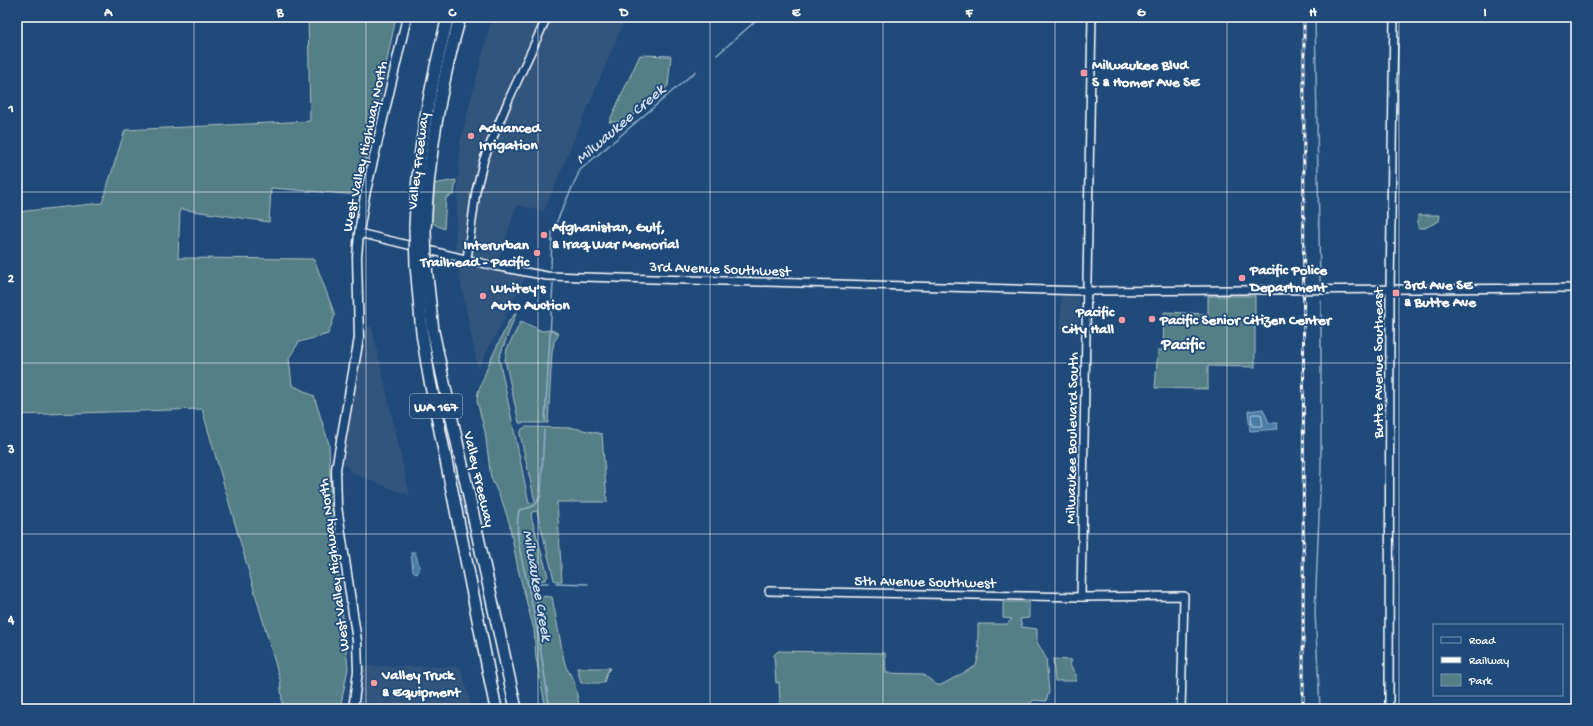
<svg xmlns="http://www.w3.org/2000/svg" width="1593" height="726" font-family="'Gochi Hand',sans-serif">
  <rect width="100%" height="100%" fill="#1f4a7a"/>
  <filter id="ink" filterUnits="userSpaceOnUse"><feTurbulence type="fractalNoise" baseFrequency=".025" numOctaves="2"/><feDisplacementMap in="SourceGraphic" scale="8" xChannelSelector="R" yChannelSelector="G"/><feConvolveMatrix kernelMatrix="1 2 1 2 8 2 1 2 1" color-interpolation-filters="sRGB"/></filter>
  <g filter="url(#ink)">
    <g fill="#33547e">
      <path d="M 492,17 L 626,17 L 544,211 L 517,205 L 496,267 L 527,274 L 478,369 L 455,254 L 460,142 Z"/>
      <path d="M 1061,296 L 1079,297 L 1079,333 L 1061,333 Z"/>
      <path d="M 367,326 L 372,327 L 410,496 L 352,473 L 342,461 Z"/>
      <path d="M 363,666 L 461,667 L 472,709 L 359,709 Z"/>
    </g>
    <g fill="#557f86" stroke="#aabfc2">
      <path d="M 308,17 L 396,17 L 359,195 L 271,188 L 269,222 L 180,209 L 178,258 L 314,259 L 335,315 L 328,334 L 299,342 L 289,358 L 292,385 L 314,396 L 329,444 L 331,497 L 348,668 L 340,709 L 283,709 L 280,680 L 202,409 L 17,415 L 17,212 L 102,203 L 125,130 L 310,121 Z"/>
      <path d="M 640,55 L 671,56 L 668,86 L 625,122 L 609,122 Z"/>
      <path d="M 456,180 L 454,194 L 446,198 L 444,229 L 430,222 L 433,184 Z"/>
      <path d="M 1418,215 L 1440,215 L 1439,221 L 1425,228 L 1418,228 Z"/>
      <path d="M 1208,296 L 1255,296 L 1255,367 L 1208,366 L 1208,389 L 1155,388 L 1158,350 L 1163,350 L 1164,312 L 1208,314 Z"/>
      <path d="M 517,311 L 499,358 L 529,503 L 535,502 L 520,434 L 522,429 L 526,427 L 574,428 L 602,434 L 607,502 L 557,502 L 562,581 L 555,581 L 554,580 L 537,511 L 532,512 L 531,516 L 548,576 L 545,580 L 536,581 L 534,584 L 536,593 L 539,596 L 552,597 L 564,660 L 566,667 L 574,681 L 580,709 L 546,709 L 536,658 L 534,630 L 518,569 L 509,522 L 502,501 L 491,478 L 485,432 L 477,401 L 478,392 L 490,361 L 509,321 Z"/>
      <path d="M 521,321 L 542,331 L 552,330 L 559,334 L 554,342 L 552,353 L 548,423 L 519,423 L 505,360 L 507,349 Z"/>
      <path d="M 1003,602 L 1029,602 L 1029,618 L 1020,619 L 1022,627 L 1037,629 L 1037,642 L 1046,658 L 1049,692 L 1046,701 L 1034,700 L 1024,709 L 784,709 L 780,704 L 779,682 L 776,683 L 774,655 L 778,651 L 885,653 L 886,673 L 923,674 L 937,685 L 941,685 L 976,666 L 980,648 L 978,647 L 978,624 L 1007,624 L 1012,619 L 1003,618 Z"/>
      <path d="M 1053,659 L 1072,660 L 1070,665 L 1076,675 L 1076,681 L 1055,681 Z"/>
      <path d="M 577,668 L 611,668 L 607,672 L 604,683 L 581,683 Z"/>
    </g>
    <g fill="#497ca6" stroke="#92b0ca">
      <path d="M 1263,409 L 1269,423 L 1277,423 L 1278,429 L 1250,431 L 1248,411 Z"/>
      <path d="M 411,552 L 415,552 L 420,568 L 417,574 L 413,571 Z"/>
    </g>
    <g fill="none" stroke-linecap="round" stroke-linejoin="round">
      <path stroke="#b6cbdb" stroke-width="1" d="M 1253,414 L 1261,414 L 1263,426 L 1252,426 L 1251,415 Z"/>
      <g stroke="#92b0ca" stroke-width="1.5">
        <path d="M 1315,17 L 1320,282"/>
        <path d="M 717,55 L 760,17"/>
        <path d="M 551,268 L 552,232 L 580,170 L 696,71"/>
        <path d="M 545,421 L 553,283"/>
        <path d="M 544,430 L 541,494 C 536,508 533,507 519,510 C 513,539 526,572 531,600 C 539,636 544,673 550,709"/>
        <path d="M 556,583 L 588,584"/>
        <path d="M 529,586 L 532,583 L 548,583"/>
        <path d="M 1320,709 L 1315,612 L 1321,468 L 1321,301"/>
      </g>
      <g stroke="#fff" stroke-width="10">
        <g id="tertiary">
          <path d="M 359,233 L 494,266 L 547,276 L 1086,291 L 1576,288"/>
          <path d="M 467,259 L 476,191 L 484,159 L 509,99 L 547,17"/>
          <path d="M 769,591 L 1081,597 L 1184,596 L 1181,709"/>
          <path d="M 1081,597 L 1092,17"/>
          <path d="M 1389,709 L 1390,289 L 1394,17"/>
        </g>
      </g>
      <g stroke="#fff" stroke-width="11">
        <path id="secondary" d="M 353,709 L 358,671 L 357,641 L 337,506 L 336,469 L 359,338 L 357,257 L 359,233 L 365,195 L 407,17"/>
      </g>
      <g stroke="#fff" stroke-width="14">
        <g id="motorway">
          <path d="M 415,228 C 417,152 429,90 448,17"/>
          <path d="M 425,230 C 428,157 440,87 460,17"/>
          <path d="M 416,265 L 422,333 L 429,376 L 496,709"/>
          <path d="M 426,267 L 433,331 L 442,374 L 516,709"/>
        </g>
      </g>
      <use href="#tertiary" stroke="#1f4a7a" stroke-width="7"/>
      <use href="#secondary" stroke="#1f4a7a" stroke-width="8"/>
      <use href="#motorway" stroke="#1f4a7a" stroke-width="11"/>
      <g stroke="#fff" stroke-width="3">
        <path id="rail" d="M 1303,709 L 1304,17"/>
      </g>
      <use href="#rail" stroke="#1f4a7a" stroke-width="1.5" stroke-dasharray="4.5" stroke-linecap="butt"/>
      <g stroke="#fff" stroke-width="14" stroke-linecap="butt">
        <g id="motorway-bridge">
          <path d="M 415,228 L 416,265"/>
          <path d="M 425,230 L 426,267"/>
        </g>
      </g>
      <use href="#motorway-bridge" stroke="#1f4a7a" stroke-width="11"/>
    </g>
  </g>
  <path fill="none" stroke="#fff" stroke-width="1" stroke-opacity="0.55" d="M 194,17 L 194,709M 366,17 L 366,709M 538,17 L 538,709M 710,17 L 710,709M 883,17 L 883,709M 1055,17 L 1055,709M 1227,17 L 1227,709M 1399,17 L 1399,709M 17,192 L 1576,192M 17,363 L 1576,363M 17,534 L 1576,534"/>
  <g fill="#ff9aa2" stroke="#1f4a7a" stroke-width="1.5">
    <rect x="1080" y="69" width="8" height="8" rx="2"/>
    <circle cx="471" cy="136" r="4"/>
    <circle cx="544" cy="235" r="4"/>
    <circle cx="537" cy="253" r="4"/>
    <circle cx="1242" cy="278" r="4"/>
    <rect x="1392" y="289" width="8" height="8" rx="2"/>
    <circle cx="483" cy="296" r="4"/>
    <circle cx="1152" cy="319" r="4"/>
    <circle cx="1122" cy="320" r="4"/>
    <circle cx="374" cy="683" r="4"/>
  </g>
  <g text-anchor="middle" stroke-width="3.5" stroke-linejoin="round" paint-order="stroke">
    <rect fill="#1f4a7a" stroke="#bcc9d7" stroke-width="1" x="410" y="394" width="52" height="24" rx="3"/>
    <g font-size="14" font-weight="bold" fill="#fff">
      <text x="436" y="411">WA 167</text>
    </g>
    <g font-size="15" font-weight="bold" fill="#fff" stroke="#1f4a7a" text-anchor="start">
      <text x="1092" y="69">Milwaukee Blvd<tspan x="1092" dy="17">S &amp; Homer Ave SE</tspan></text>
      <text x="479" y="132">Advanced<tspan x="479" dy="17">Irrigation</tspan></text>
      <text x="552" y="231">Afghanistan, Gulf,<tspan x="552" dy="17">&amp; Iraq War Memorial</tspan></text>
      <text x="529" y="249" text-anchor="end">Interurban<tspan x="529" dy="17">Trailhead - Pacific</tspan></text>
      <text x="1250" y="274">Pacific Police<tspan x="1250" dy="17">Department</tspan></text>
      <text x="1404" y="289">3rd Ave SE<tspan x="1404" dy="17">&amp; Butte Ave</tspan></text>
      <text x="491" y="292">Whitey's<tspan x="491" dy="17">Auto Auction</tspan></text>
      <text x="1114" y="316" text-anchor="end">Pacific<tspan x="1114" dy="17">City Hall</tspan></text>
      <text x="1160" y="324">Pacific Senior Citizen Center</text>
      <text x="382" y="679">Valley Truck<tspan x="382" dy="17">&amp; Equipment</tspan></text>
    </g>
    <g font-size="15" fill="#fff" stroke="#1f4a7a">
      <text transform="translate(364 146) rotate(-78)" y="5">West Valley Highway North</text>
      <text transform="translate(417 161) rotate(-83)" y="5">Valley Freeway</text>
      <text transform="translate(720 268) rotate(2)" y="5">3rd Avenue Southwest</text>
      <text transform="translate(1377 363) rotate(-90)" y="5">Butte Avenue Southeast</text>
      <text transform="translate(1071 438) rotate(-89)" y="5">Milwaukee Boulevard South</text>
      <text transform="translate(480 479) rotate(77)" y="5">Valley Freeway</text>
      <text transform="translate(333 565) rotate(-97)" y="5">West Valley Highway North</text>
      <text transform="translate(925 581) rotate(1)" y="5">5th Avenue Southwest</text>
    </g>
    <g font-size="16" font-style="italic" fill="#d2dee9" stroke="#1f4a7a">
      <text transform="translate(619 123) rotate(-41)" y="6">Milwaukee Creek</text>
      <text transform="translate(539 585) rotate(80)" y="6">Milwaukee Creek</text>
    </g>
    <g font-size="17" font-weight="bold" fill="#fff" stroke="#1f4a7a">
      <text x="1183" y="349">Pacific</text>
    </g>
  </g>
  <rect width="1593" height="726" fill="none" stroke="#1f4a7a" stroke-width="44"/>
  <rect x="1433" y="624" width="130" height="72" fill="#1f4a7a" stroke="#7992af"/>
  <rect x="1441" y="637" width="20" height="6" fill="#1f4a7a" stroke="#7992af"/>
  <text x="1469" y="644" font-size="12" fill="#ffffff">Road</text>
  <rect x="1441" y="657" width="20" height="6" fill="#ffffff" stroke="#7992af"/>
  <text x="1469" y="664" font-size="12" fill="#ffffff">Railway</text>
  <rect x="1441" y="674" width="20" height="12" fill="#557f86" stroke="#7992af"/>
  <text x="1469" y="684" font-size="12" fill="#ffffff">Park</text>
  <rect x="22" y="22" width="1549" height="682" fill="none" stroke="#fff" stroke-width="1.5"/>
  <g font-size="13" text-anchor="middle" font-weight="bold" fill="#fff">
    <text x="108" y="16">A</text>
    <text x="280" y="16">B</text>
    <text x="452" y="16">C</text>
    <text x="624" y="16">D</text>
    <text x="796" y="16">E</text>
    <text x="969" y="16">F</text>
    <text x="1141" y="16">G</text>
    <text x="1313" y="16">H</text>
    <text x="1485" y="16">I</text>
    <text x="11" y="112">1</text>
    <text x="11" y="282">2</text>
    <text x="11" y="453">3</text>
    <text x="11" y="623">4</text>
  </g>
</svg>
